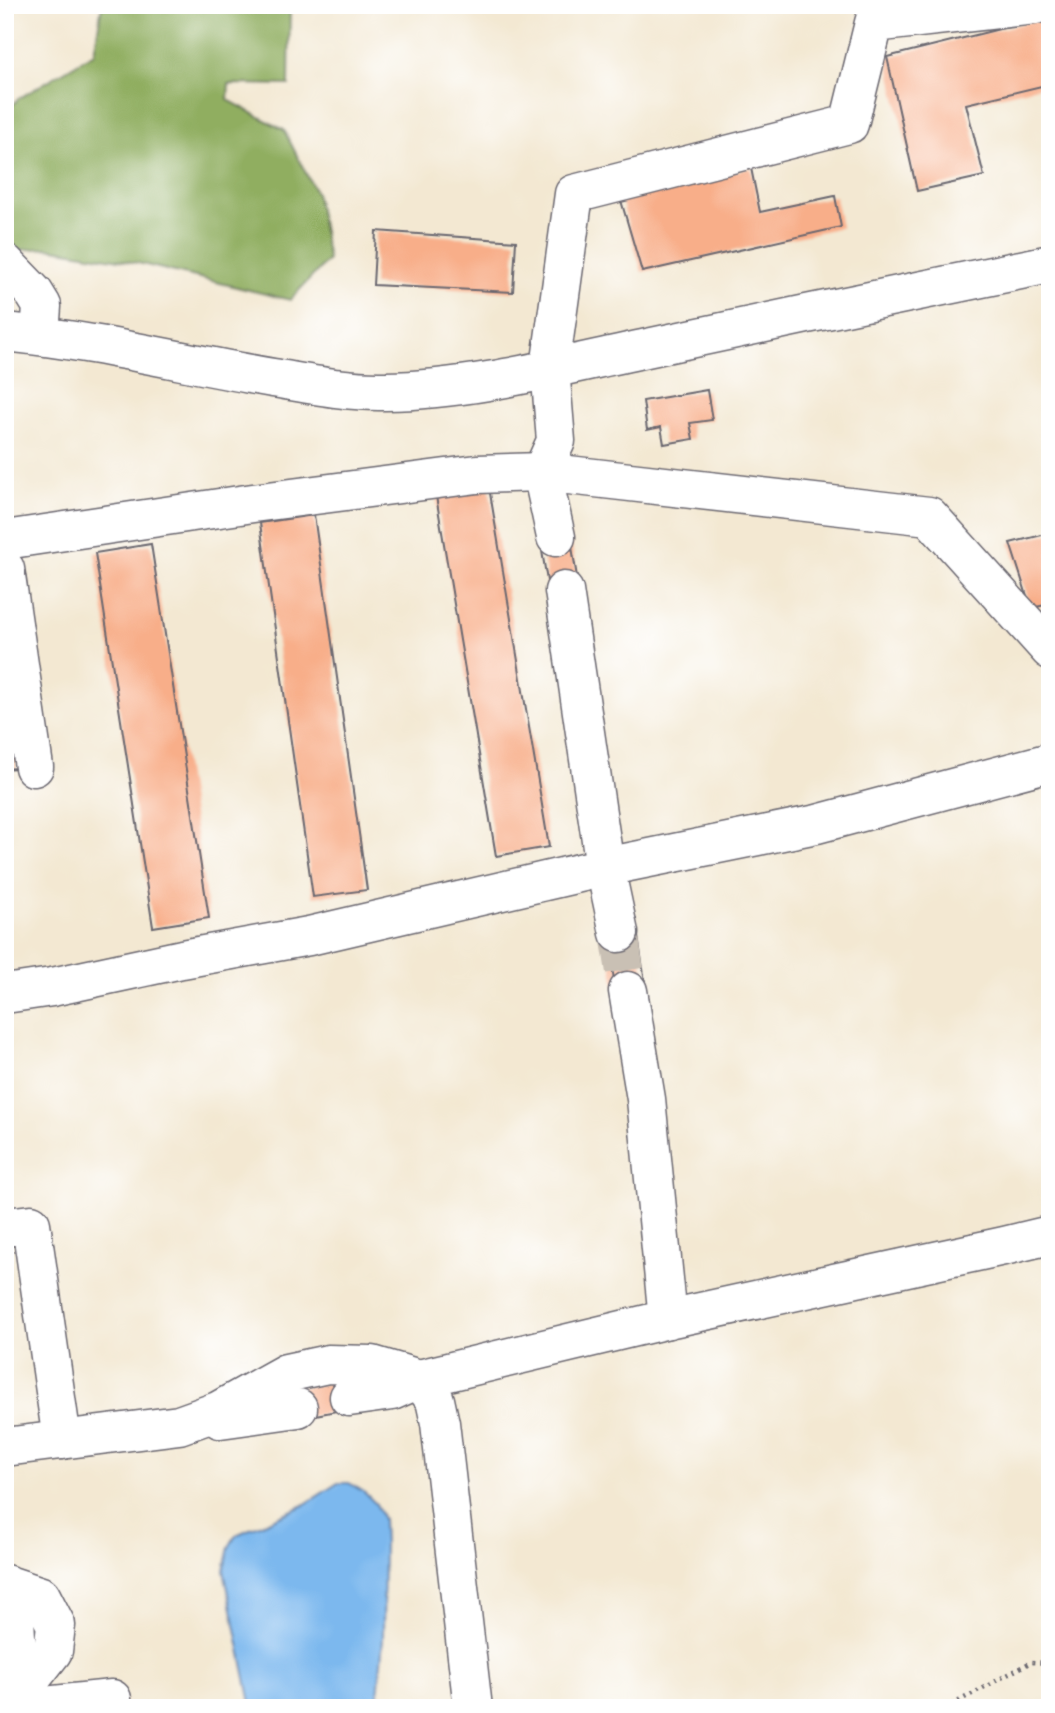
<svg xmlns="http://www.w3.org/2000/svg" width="1055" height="1713" font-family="'EB Garamond',serif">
  <rect width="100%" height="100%" fill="#fff"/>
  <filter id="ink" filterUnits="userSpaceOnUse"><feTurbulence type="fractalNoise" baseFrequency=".0143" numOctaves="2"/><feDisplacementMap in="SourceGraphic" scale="14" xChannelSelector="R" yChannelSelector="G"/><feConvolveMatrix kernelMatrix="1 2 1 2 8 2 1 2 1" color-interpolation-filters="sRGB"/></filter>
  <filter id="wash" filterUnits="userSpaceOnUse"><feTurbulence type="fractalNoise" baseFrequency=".00686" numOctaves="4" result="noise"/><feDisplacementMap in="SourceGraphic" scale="28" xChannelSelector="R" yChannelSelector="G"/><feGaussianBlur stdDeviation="1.57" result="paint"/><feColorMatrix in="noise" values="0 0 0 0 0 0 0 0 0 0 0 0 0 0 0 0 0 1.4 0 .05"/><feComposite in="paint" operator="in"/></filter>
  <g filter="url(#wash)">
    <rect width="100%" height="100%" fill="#f3e8d2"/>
    <path fill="#90ae61" stroke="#59684e" stroke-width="2" d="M 102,5 L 290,5 L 289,85 L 229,84 L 228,100 L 284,130 L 316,193 L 328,260 L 290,300 L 138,263 L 48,248 L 5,251 L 5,113 L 18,99 L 94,53 Z"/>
    <path fill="#7bb8ee" stroke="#4e6d94" stroke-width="2" d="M 338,1483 L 349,1483 L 364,1492 L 376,1504 L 383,1519 L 384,1545 L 383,1640 L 377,1708 L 252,1708 L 224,1570 L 229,1547 L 236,1535 L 302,1506 Z"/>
    <g id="blocks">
      <g fill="#f8ae89">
        <path d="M 1048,17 L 1050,25 L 1050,84 L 966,104 L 984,176 L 917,191 L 887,57 Z"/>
        <path d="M 751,168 L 760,212 L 835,196 L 841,227 L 642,272 L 620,197 Z"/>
        <path d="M 376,231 L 516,241 L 513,292 L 373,285 Z"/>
        <path d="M 707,390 L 712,420 L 690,423 L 693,439 L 664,444 L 661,427 L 647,430 L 643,401 Z"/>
        <path d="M 489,487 L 549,847 L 496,856 L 436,496 Z"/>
        <path d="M 314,515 L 367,890 L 313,897 L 260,523 Z"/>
        <path d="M 1050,533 L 1050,604 L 1031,608 L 1010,543 Z"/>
        <path d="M 570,535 L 579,589 L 549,593 L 540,539 Z"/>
        <path d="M 151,544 L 209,918 L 153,927 L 95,553 Z"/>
        <path d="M 12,728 L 16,768 L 5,769 L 5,729 Z"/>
        <path d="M 637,930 L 646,988 L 616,993 L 607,935 Z"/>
        <path d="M 346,1380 L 352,1408 L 300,1418 L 295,1389 Z"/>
      </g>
    </g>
  </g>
  <g filter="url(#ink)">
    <use href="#blocks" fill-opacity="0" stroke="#6b6770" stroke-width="2"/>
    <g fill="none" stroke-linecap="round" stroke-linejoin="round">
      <path stroke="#c9c0b4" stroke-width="38" stroke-dasharray="38 19" stroke-linecap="butt" d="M 619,933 L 628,991"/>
      <g stroke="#6b6770" stroke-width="41">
        <g id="minor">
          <path d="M 5,263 L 34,293 L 42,306 L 40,335"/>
          <path d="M 5,332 C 96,341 184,363 273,378 C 310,384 347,392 385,391 C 473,390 561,366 647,348 C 781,319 916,291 1050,264"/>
          <path d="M 556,537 L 542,472 L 556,441 L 550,368 L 574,194 L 849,124 L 874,23 L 1035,5"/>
          <path d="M 5,540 L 253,503 L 477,474 L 542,472 L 929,516 L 1050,650"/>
          <path d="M 5,569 L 34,767"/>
          <path d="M 564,591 L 605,867 L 619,933"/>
          <path d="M 628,991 L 646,1099 L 668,1319"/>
          <path d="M 5,994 L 52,987 L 182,959 L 309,936 L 605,867 L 817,824 L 1050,762"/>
          <path d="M 5,1227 L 31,1224 L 62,1440"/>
          <path d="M 349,1397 L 392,1391 L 419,1379 L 435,1400 L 440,1423 L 473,1708"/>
          <path d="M 220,1419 L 298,1408"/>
          <path d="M 5,1447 L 179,1425 L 218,1411 L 286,1373 L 328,1364 L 372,1365 L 419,1379 L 668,1319 L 1004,1246 L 1050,1235"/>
          <path d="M 5,1584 L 41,1596 L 56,1625 L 53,1651 L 31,1679 L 5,1707"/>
          <path d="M 5,1597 L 15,1619 L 18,1673 L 6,1702"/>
          <path d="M 25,1708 L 112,1699"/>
        </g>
      </g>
      <path stroke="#6b6770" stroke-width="4.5" stroke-dasharray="2 5" stroke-linecap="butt" d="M 946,1708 L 1031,1662 L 1050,1663"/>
      <use href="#minor" stroke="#fff" stroke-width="38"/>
    </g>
  </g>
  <rect width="1055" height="1713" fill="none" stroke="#fff" stroke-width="28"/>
</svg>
